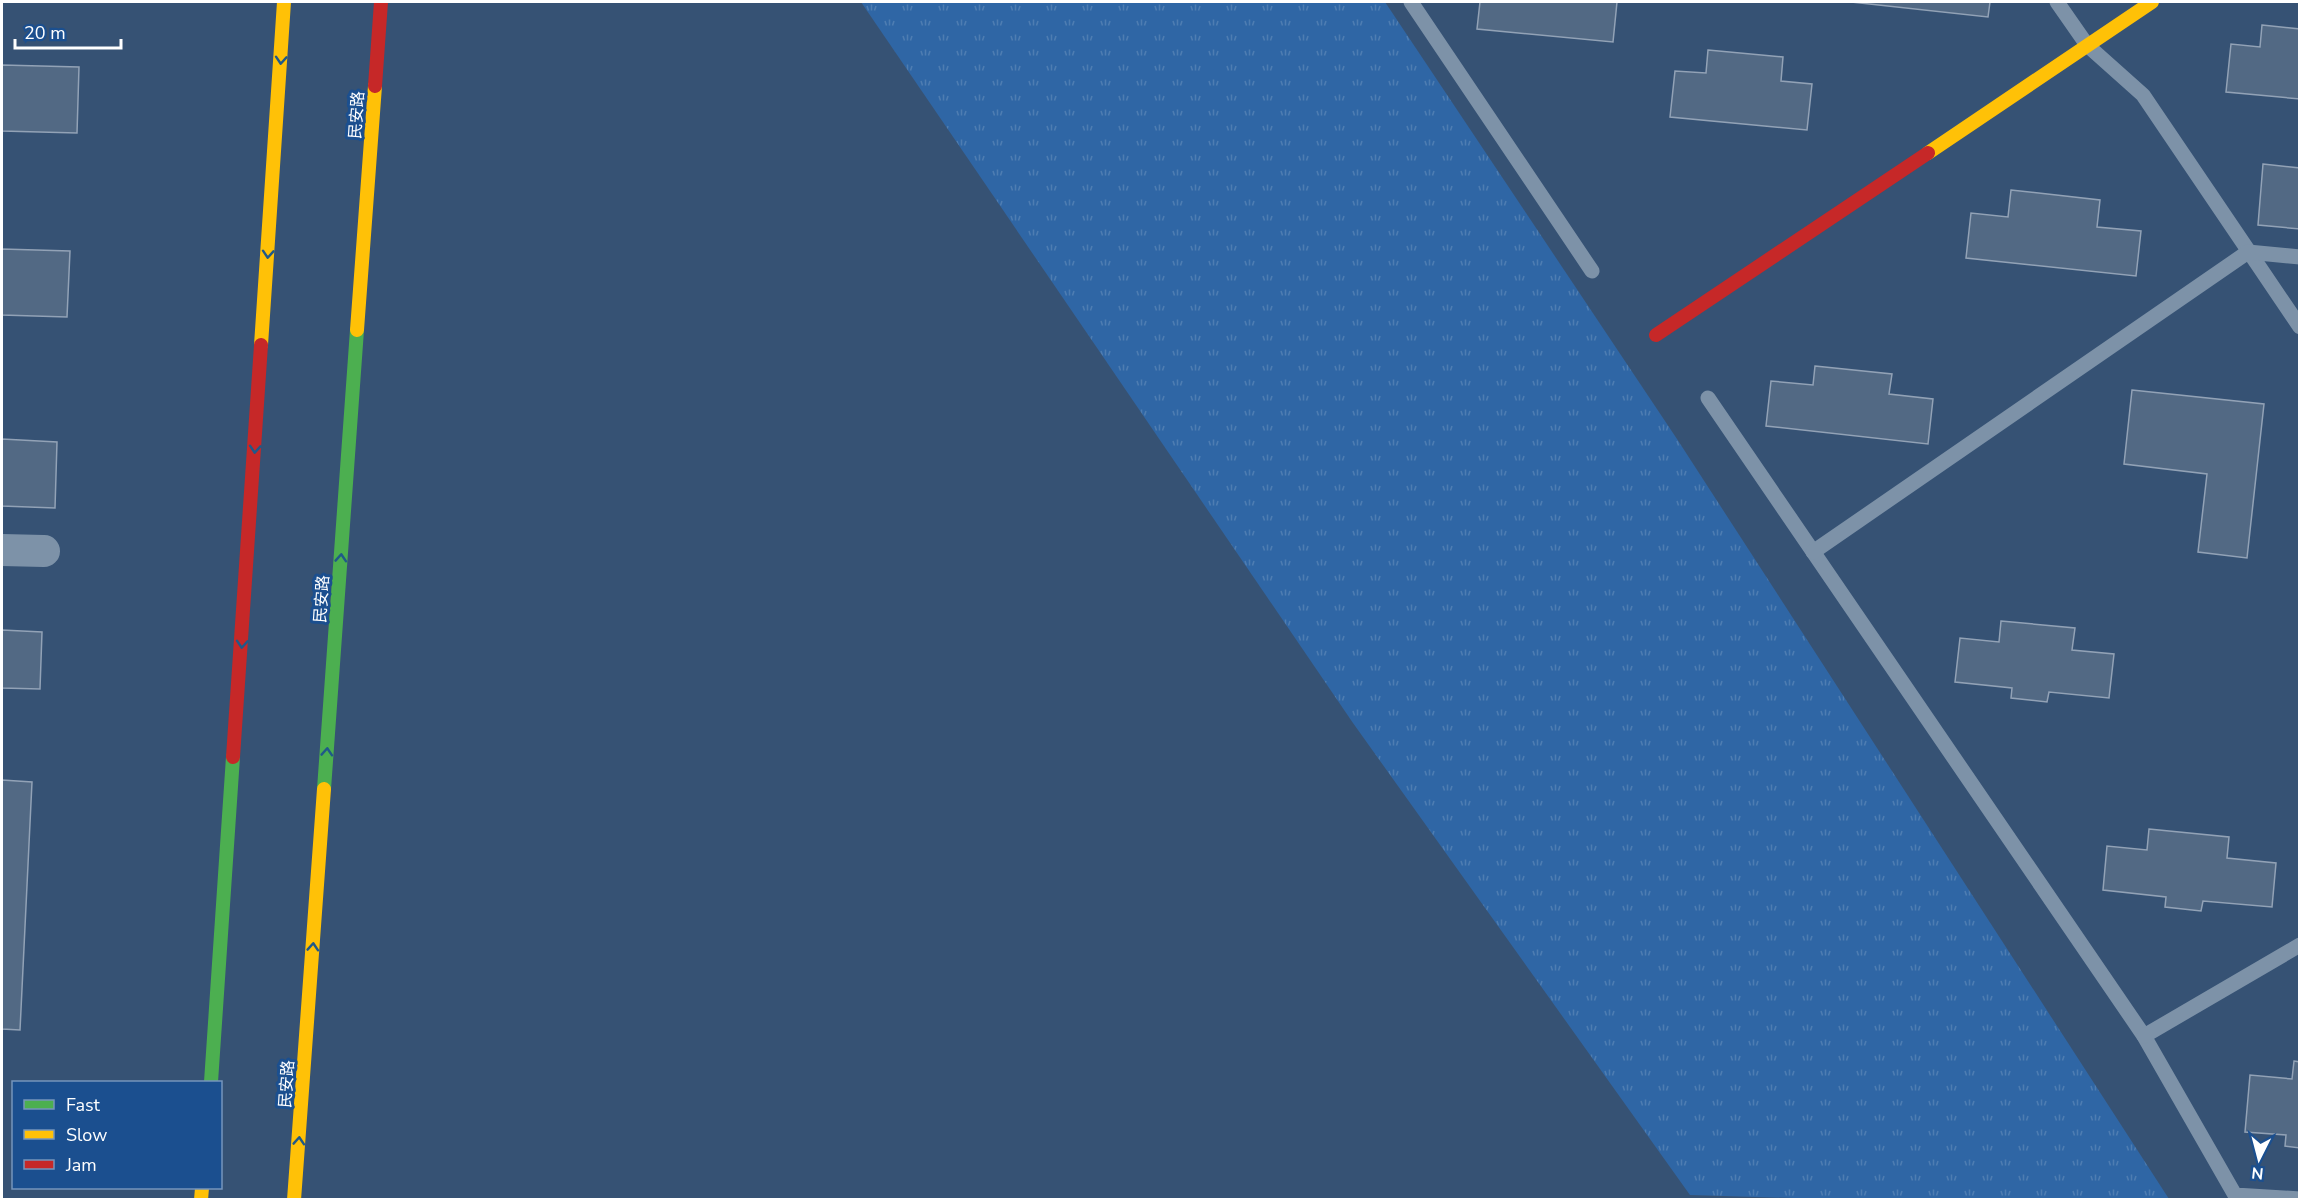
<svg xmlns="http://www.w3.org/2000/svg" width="2301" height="1201" font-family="'Nunito Sans','Noto Sans SC',sans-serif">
  <defs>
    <pattern id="park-tufts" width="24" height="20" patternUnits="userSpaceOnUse" patternTransform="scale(1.5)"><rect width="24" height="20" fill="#2f66a5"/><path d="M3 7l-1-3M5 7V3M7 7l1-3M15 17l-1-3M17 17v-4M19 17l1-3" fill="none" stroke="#4e7db2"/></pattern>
  </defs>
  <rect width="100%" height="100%" fill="#365274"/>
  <path fill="url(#park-tufts)" d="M 861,2 L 1385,2 L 1677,439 L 2169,1199 L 1861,1200 L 1690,1195 L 1353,723 Z"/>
  <g fill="#526984" stroke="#92a2b6" stroke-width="1.5">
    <path d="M 1480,2 L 1617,2 L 1613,42 L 1477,29 Z"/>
    <path d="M 1851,2 L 1990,2 L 1988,17 Z"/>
    <path d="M 2262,25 L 2300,29 L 2300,99 L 2226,92 L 2231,44 L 2260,47 Z"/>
    <path d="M 1708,50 L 1783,57 L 1781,81 L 1812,84 L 1807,130 L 1670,117 L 1675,71 L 1706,73 Z"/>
    <path d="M 2,65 L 79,67 L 77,133 L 2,131 Z"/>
    <path d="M 2263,164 L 2300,168 L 2300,229 L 2258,225 Z"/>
    <path d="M 2011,190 L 2100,200 L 2097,227 L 2141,231 L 2136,276 L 1966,258 L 1971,213 L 2008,217 Z"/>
    <path d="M 2,249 L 70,251 L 67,317 L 2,315 Z"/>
    <path d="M 1815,366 L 1892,374 L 1889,394 L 1933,399 L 1928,444 L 1766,426 L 1771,381 L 1813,385 Z"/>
    <path d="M 2132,390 L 2264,404 L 2247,558 L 2198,552 L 2207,474 L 2124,464 Z"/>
    <path d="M 2,439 L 57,442 L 55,508 L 2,506 Z"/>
    <path d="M 2001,621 L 2075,628 L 2072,650 L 2114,654 L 2109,698 L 2049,692 L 2047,702 L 2011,698 L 2012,688 L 1955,682 L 1960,638 L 1999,642 Z"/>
    <path d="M 2,630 L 42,632 L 40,689 L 2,688 Z"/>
    <path d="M 2,780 L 32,782 L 20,1030 L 2,1029 Z"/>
    <path d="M 2149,829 L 2229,837 L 2227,858 L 2276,863 L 2272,907 L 2203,901 L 2201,911 L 2165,907 L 2166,897 L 2103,890 L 2107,846 L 2147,850 Z"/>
    <path d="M 2294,1061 L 2300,1062 L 2300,1148 L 2285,1146 L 2286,1135 L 2245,1132 L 2250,1075 L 2292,1079 Z"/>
  </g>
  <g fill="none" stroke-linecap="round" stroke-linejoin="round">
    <g stroke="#7d92a8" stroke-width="15">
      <path d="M 1411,2 L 1592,271"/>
      <path d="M 2057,2 L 2087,45 L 2143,95 L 2300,327"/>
      <path d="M 1708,398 L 2144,1036 L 2235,1195 L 2300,1199"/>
      <path d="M 1813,552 L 2248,252 L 2300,257"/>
      <path d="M 2144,1036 L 2300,945"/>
    </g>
    <path stroke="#7d92a8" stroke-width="32" d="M 2,550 L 44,551"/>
    <g stroke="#4caf50" stroke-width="14">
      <path d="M 324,789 L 357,330"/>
      <path d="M 211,1082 L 233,757"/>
    </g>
    <g stroke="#ffc107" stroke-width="14">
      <path d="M 1928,153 L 2152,2"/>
      <path d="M 357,330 L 375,86"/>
      <path d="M 261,345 L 284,2"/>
      <path d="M 201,1200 L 202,1188"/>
      <path d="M 294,1200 L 324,789"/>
    </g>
    <g stroke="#c62828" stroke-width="14">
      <path d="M 375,86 L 381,2"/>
      <path d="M 1656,335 L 1928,153"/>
      <path d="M 233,757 L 261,345"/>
    </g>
  </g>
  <defs><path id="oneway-chevron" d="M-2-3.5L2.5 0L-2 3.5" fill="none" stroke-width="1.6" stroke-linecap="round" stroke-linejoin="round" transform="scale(1.5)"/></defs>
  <g stroke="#205989">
    <use href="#oneway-chevron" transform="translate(281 60) rotate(94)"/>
    <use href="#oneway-chevron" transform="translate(268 254) rotate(94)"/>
    <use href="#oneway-chevron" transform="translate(255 449) rotate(94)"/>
    <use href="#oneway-chevron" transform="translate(341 558) rotate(-86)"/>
    <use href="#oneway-chevron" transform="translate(242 644) rotate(94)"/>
    <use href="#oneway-chevron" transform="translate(327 752) rotate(-86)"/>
    <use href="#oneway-chevron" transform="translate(313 947) rotate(-86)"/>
    <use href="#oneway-chevron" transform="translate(299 1141) rotate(-86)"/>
  </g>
  <g text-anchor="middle" stroke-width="6" stroke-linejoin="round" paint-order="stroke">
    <g font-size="16" fill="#fff" stroke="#1b4f8f">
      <text transform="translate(356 115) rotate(-86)" y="6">民安路</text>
      <text transform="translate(321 599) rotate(-86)" y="6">民安路</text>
      <text transform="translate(286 1084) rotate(-86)" y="6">民安路</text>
    </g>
  </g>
  <rect width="2301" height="1201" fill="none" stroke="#ffffff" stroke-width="6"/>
  <rect x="12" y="1081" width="210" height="108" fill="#1b4f8f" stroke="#7695bc" stroke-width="1.5"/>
  <rect x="24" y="1100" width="30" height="9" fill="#4caf50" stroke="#7695bc" stroke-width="1.5"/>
  <text x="66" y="1111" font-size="18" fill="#ffffff">Fast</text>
  <rect x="24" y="1130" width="30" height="9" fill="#ffc107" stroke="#7695bc" stroke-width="1.5"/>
  <text x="66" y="1141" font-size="18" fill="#ffffff">Slow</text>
  <rect x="24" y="1160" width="30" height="9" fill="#c62828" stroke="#7695bc" stroke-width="1.5"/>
  <text x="66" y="1171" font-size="18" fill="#ffffff">Jam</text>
  <g transform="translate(2259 1159) rotate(186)" stroke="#1b4f8f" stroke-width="4.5" paint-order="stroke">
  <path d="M0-4.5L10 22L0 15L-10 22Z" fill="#ffffff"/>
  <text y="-9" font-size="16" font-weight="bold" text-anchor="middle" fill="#ffffff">N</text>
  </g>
  <path d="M15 39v9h106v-9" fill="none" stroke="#ffffff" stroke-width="3"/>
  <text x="24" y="39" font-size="18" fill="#ffffff" stroke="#1b4f8f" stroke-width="4.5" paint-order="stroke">20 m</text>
</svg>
